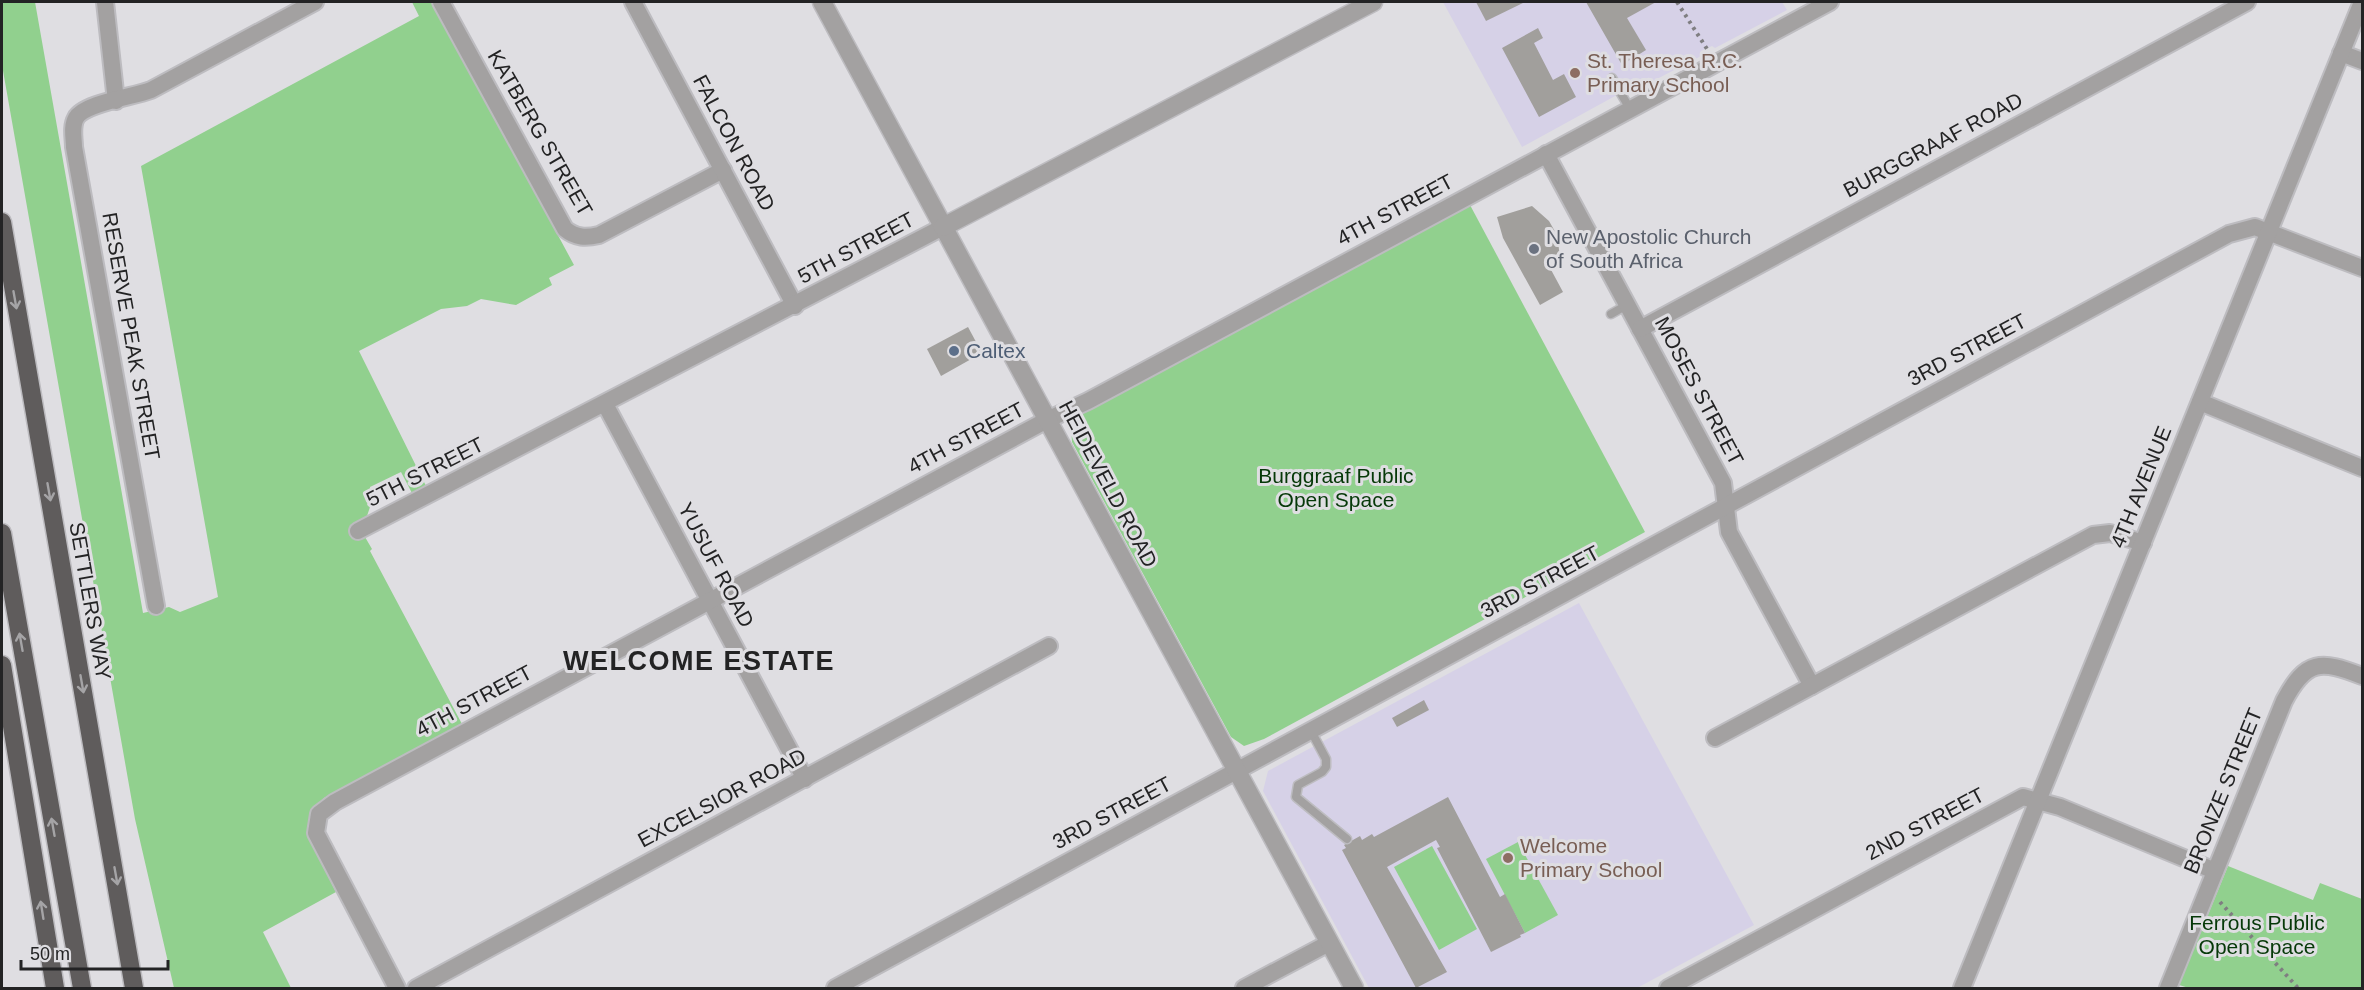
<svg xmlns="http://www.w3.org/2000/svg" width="2364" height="990" font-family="Arial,sans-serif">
  <rect width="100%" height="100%" fill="#dfdee2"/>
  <g fill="#d6d1e7">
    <path d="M 1443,2 L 1782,2 L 1787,10 L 1715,48 L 1712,46 L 1701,51 L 1701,56 L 1632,92 L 1626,90 L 1522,147 Z"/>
    <path d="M 1579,603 L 1754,925 L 1637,988 L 1369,988 L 1263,791 L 1268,771 Z"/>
  </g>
  <g fill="#91d08e">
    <path d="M 2,2 L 35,2 L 143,613 L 169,607 L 180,612 L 218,597 L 141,166 L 419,16 L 412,2 L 432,2 L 574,265 L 549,278 L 552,285 L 516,305 L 481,299 L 467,306 L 441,309 L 359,351 L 427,488 L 413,495 L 401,472 L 370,487 L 372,501 L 366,519 L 353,526 L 360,539 L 365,537 L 372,549 L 370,551 L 462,724 L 324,798 L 311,814 L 308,837 L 336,892 L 263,932 L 291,988 L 174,988 L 135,819 L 2,65 Z"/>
    <path d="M 1470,205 L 1645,532 L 1264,739 L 1244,746 L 1231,737 L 1072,442 L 1071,425 L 1080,414 Z"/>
    <path d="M 1518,842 L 1558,915 L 1525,933 L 1486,859 Z"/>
    <path d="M 1432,846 L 1477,929 L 1439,950 L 1394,867 Z"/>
    <path d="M 2228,866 L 2313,900 L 2320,883 L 2362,899 L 2362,988 L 2189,988 L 2179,985 Z"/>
  </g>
  <g fill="#a19f9c">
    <path d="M 1476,2 L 1525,2 L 1486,21 Z"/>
    <path d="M 1586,2 L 1656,2 L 1627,18 L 1646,50 L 1622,65 Z"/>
    <path d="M 1538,28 L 1543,38 L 1534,43 L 1553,80 L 1564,74 L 1576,97 L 1539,117 L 1502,48 Z"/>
    <path d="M 1532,206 L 1549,221 L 1557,235 L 1555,236 L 1558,242 L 1560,257 L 1549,266 L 1563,292 L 1540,305 L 1503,238 L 1497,217 Z"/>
    <path d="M 968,327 L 982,353 L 941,376 L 927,349 Z"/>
    <path d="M 1424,700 L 1429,710 L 1397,727 L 1392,718 Z"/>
    <path d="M 1448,797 L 1500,897 L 1505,894 L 1525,933 L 1520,935 L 1521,937 L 1491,952 L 1437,848 L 1440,847 L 1436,840 L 1387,867 L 1447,972 L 1416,988 L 1342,850 L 1346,848 L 1344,845 L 1360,836 L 1362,840 L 1372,834 L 1374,837 Z"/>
  </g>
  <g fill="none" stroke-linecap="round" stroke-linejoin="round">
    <g stroke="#bdbcc0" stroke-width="11">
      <g id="service">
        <path d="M 1612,78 L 1630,109"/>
        <path d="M 1611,314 L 1627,305"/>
        <path d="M 1311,731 L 1326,759 L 1326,767 L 1322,772 L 1298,785 L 1296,797 L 1347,839"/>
      </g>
    </g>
    <g stroke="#bdbcc0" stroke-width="20">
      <g id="minor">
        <path d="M 105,2 L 116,101"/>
        <path d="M 441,2 L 565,229 C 576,238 586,238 599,235 L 723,170"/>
        <path d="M 633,2 L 795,306"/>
        <path d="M 2341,53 L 2362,61"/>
        <path d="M 1546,154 L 1723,483 L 1729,532 L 1812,686"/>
        <path d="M 1640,329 L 2247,2"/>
        <path d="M 2200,402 L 2362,468"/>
        <path d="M 605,404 L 805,779"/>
        <path d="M 358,531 L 943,227"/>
        <path d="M 156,606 L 74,147 C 74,138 71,127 76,118 C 84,103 133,97 151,90 L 315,2"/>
        <path d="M 1715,738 L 2093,535 L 2110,533 L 2143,543"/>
        <path d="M 397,988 L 316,833 L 319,814 L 335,802 L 1047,420 L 1088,401 L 1830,2"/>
        <path d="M 416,988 L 1049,646"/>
        <path d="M 835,988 L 2229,234 L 2255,227 L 2362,268"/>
        <path d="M 1244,988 L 1329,943"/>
        <path d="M 1668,988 L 2023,797 L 2060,807 L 2215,871"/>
        <path d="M 1962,988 L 2362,2"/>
        <path d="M 2168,988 L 2284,701 C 2306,659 2321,660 2362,676"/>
      </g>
    </g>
    <g stroke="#bdbcc0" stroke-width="21">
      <g id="tertiary">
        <path d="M 822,2 L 1354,988"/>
        <path d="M 943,227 L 1373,2"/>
      </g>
    </g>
    <g stroke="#bdbcc0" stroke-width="21">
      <g id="motorway">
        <path d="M 2,222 L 134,988"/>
        <path d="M 2,533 L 82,988"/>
        <path d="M 2,665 L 55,988"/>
      </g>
    </g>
    <g stroke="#7f7e81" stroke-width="4" stroke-dasharray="3 4.5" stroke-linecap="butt">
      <path d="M 1677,2 L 1707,49"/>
      <path d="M 2220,902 L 2298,988"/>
    </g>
    <use href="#service" stroke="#a3a1a1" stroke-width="8"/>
    <use href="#minor" stroke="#a3a1a1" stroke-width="16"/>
    <use href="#tertiary" stroke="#a3a1a1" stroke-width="18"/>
    <use href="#motorway" stroke="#5f5c5c" stroke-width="18"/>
  </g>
  <defs><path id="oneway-shaft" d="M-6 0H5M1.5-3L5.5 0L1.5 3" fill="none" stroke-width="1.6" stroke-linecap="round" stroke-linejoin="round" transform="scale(1.5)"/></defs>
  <g stroke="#a5a4a6">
    <use href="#oneway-shaft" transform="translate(15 300) rotate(80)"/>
    <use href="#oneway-shaft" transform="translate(49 492) rotate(80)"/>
    <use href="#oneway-shaft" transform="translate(21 642) rotate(-100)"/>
    <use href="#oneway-shaft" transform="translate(82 684) rotate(80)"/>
    <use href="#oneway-shaft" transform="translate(53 827) rotate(-100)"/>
    <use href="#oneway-shaft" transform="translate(116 876) rotate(80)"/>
    <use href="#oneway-shaft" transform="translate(42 910) rotate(-99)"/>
  </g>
  <g fill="#8d6e63" stroke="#dfdee2" stroke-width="2">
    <circle cx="1575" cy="73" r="6"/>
    <circle cx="1508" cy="858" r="6"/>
  </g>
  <circle fill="#6b7280" stroke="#dfdee2" stroke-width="2" cx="1534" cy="249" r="6"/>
  <circle fill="#5c6f8a" stroke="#dfdee2" stroke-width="2" cx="954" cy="351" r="6"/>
  <g text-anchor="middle" stroke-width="6" stroke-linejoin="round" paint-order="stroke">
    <g font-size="21" fill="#785e54" stroke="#dfdee2" text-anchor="start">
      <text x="1587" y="68">St. Theresa R.C.<tspan x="1587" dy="24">Primary School</tspan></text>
      <text x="1520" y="853">Welcome<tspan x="1520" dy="24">Primary School</tspan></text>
    </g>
    <g font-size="21" fill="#232324" stroke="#dfdee2">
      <text transform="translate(540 133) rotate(60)" y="7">KATBERG STREET</text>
      <text transform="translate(734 143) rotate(62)" y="7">FALCON ROAD</text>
      <text transform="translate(1933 145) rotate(-28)" y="7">BURGGRAAF ROAD</text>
      <text transform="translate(1395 210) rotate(-28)" y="7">4TH STREET</text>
      <text transform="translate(856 248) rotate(-28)" y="7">5TH STREET</text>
      <text transform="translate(131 336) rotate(80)" y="7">RESERVE PEAK STREET</text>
      <text transform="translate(1967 350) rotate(-28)" y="7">3RD STREET</text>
      <text transform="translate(1699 391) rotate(62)" y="7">MOSES STREET</text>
      <text transform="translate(966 438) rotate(-28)" y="7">4TH STREET</text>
      <text transform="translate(425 472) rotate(-27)" y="7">5TH STREET</text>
      <text transform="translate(1108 484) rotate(62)" y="7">HEIDEVELD ROAD</text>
      <text transform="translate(2141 487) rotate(-68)" y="7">4TH AVENUE</text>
      <text transform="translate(716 565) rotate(62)" y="7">YUSUF ROAD</text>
      <text transform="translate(1540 582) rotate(-28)" y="7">3RD STREET</text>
      <text transform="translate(90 601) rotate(80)" y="7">SETTLERS WAY</text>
      <text transform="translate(474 701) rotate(-28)" y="7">4TH STREET</text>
      <text transform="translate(2223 791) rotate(-68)" y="7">BRONZE STREET</text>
      <text transform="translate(722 798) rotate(-28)" y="7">EXCELSIOR ROAD</text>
      <text transform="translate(1112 813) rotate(-28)" y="7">3RD STREET</text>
      <text transform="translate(1925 824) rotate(-28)" y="7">2ND STREET</text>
    </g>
    <g font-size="21" fill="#5b616d" stroke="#dfdee2" text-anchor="start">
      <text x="1546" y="244">New Apostolic Church<tspan x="1546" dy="24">of South Africa</tspan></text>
    </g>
    <g font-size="21" fill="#4e5e75" stroke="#dfdee2" text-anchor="start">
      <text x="966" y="358">Caltex</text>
    </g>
    <g font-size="21" fill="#063908" stroke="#dfdee2">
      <text x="1336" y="483">Burggraaf Public<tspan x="1336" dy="24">Open Space</tspan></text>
      <text x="2257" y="930">Ferrous Public<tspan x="2257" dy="24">Open Space</tspan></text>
    </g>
    <g font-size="27" font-weight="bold" letter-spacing="1.5" fill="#232324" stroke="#dfdee2">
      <text x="699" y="670">WELCOME ESTATE</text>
    </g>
  </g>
  <rect width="2364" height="990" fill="none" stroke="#232324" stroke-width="6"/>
  <path d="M21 960v9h147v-9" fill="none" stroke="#232324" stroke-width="3"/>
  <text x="30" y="960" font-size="18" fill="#232324" stroke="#dfdee2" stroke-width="4.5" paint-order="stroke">50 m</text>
</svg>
